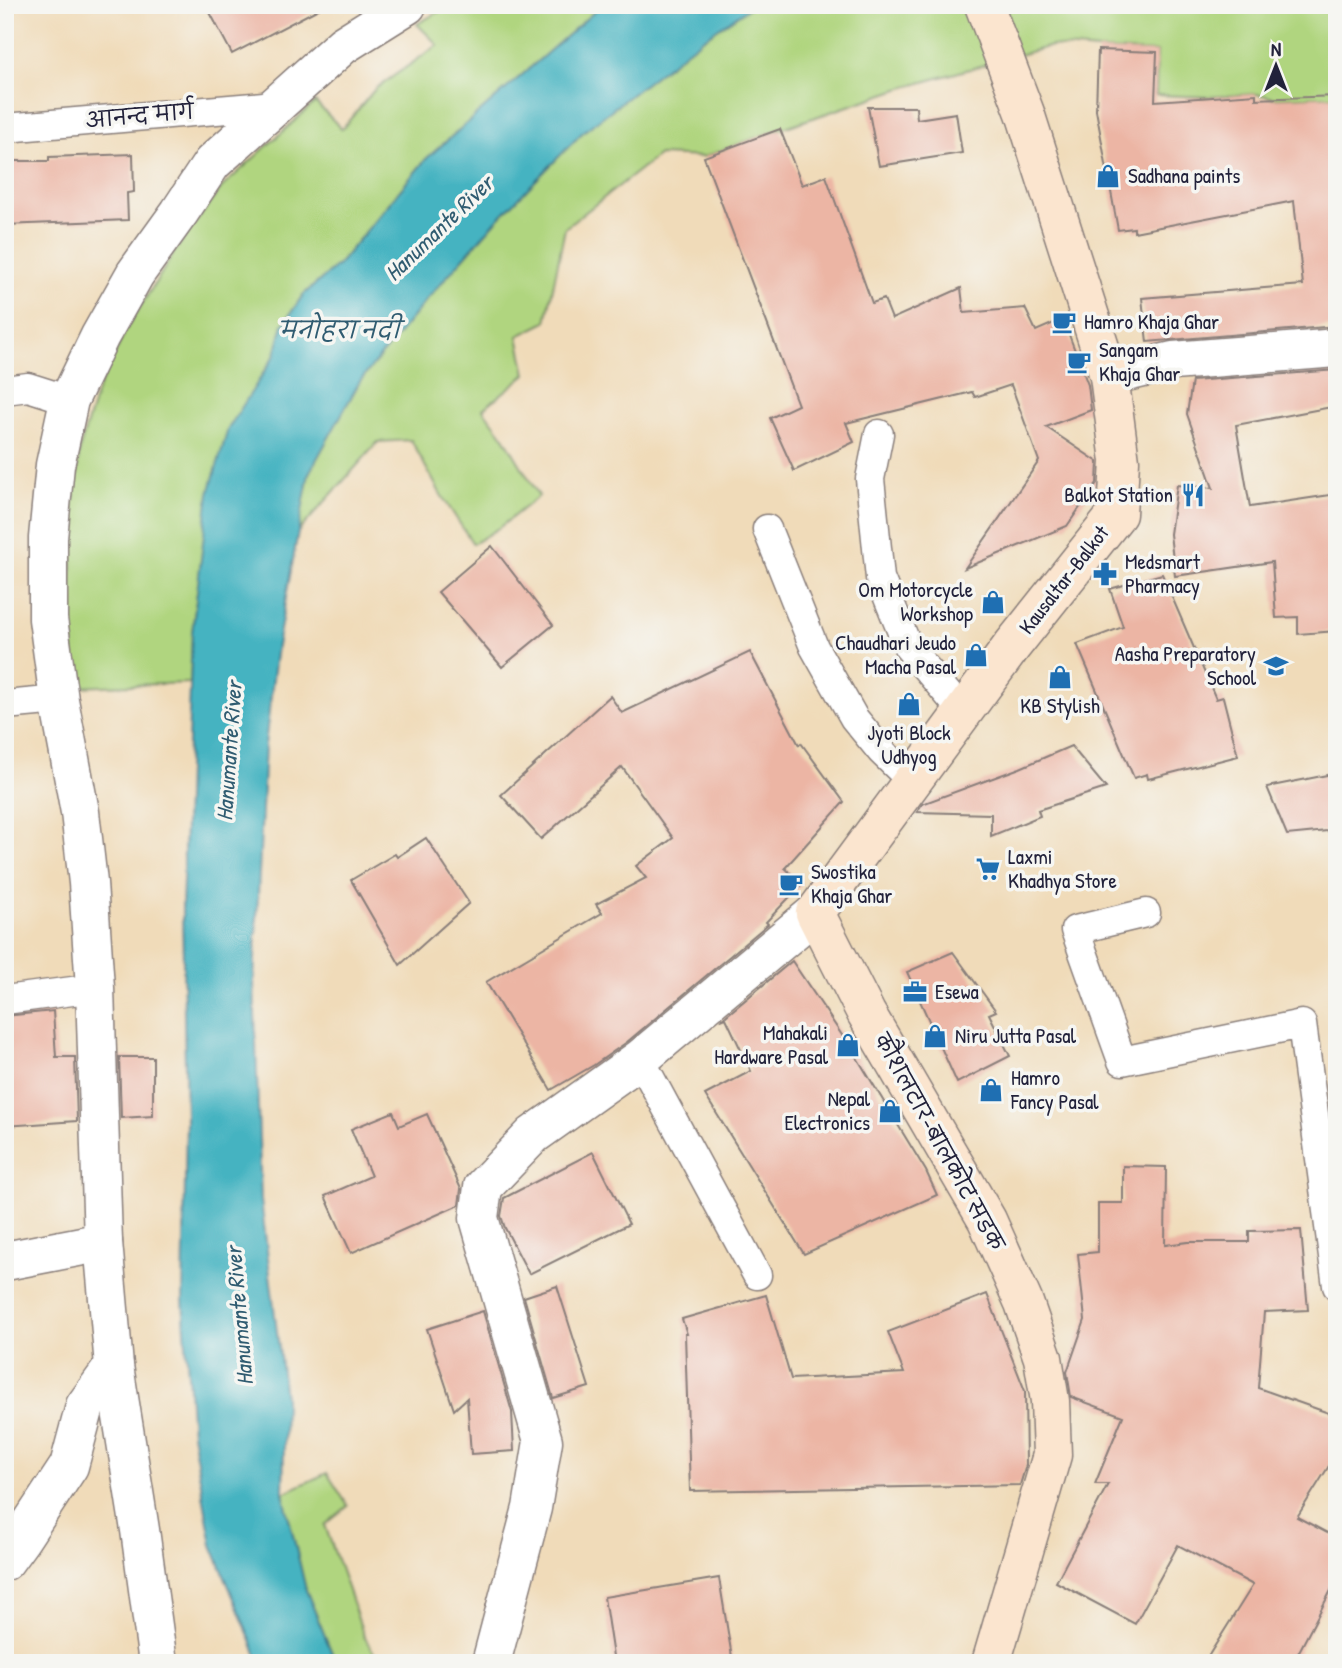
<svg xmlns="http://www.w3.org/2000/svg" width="1342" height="1668" font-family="'Patrick Hand','Playpen Sans Deva',sans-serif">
  <rect width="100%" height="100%" fill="#f6f6f2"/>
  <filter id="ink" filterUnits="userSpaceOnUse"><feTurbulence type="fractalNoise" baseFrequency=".0143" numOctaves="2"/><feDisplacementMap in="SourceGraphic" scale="14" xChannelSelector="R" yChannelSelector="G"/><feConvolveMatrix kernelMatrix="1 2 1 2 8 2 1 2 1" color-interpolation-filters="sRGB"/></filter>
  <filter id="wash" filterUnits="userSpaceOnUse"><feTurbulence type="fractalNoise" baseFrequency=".00686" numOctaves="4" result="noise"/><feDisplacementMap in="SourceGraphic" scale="28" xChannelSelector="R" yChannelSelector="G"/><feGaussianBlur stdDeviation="1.57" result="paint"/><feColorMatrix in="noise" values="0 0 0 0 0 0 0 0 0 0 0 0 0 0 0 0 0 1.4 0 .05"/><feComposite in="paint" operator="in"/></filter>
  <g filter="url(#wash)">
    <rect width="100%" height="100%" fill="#f0dbb9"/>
    <g fill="#b0d57f" stroke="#697c5d" stroke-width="2">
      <path d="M 451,5 L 602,5 L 426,159 L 338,265 L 303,295 L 283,325 L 275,355 L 263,373 L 209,499 L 192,633 L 190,683 L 75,687 L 71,594 L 73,505 L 80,447 L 97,391 L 127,328 L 177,248 L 222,187 L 315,102 L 342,129 L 375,89 L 438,45 L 417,24 Z"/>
      <path d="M 753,5 L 1337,5 L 1337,96 L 1275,98 L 1256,94 L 1208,97 L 1156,95 L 1157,52 L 1098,50 L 1051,46 L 899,89 L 780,129 L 704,157 L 659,155 L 565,228 L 546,322 L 518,336 L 526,374 L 483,409 L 504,437 L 539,496 L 500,527 L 473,544 L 440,493 L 411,440 L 378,442 L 298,532 L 309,473 L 360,381 L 428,298 L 497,220 L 583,132 L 701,40 Z"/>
      <path d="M 327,1473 L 348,1506 L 325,1525 L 364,1636 L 380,1663 L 336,1663 L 306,1590 L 283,1493 Z"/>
    </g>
    <path fill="#45b3c1" stroke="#346a7e" stroke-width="2" d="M 602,5 L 753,5 L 701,40 L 583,132 L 497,220 L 428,298 L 360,381 L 309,473 L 277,646 L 265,745 L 254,981 L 261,1200 L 285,1398 L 283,1493 L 306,1590 L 336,1663 L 260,1663 L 212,1545 L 192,1434 L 183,1300 L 186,1120 L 182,908 L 192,633 L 209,493 L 228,429 L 275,355 L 283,325 L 303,295 L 338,265 L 426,159 Z"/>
    <g id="blocks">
      <g fill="#ecb5a4">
        <path d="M 206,5 L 326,5 L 232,54 Z"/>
        <path d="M 1098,50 L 1157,52 L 1155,101 L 1256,94 L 1256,99 L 1337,96 L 1337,326 L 1147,342 L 1142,298 L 1303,285 L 1294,201 L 1134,232 L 1134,228 L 1118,230 L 1096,110 Z"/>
        <path d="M 868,107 L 916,107 L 917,119 L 956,113 L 962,153 L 879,166 Z"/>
        <path d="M 780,129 L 802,185 L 826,176 L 872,303 L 884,299 L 892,319 L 961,288 L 964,313 L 1025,308 L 1036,331 L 1063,319 L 1088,385 L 1091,410 L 1046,427 L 1098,462 L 1097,483 L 1067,526 L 965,568 L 1039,461 L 1011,385 L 975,397 L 972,392 L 846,423 L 854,442 L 794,471 L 770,418 L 798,405 L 704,157 Z"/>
        <path d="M 133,154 L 134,192 L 127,193 L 128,220 L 5,225 L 5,161 L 49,161 L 49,157 Z"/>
        <path d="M 1337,370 L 1337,406 L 1236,425 L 1250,507 L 1337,494 L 1337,631 L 1298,634 L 1298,617 L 1276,618 L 1272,562 L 1175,576 L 1170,534 L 1177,485 L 1213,488 L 1187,414 L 1192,381 Z"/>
        <path d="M 492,546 L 553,625 L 502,667 L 438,592 Z"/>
        <path d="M 1162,574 L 1216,699 L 1223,697 L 1238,756 L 1148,779 L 1147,774 L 1134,778 L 1077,644 L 1123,627 L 1110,589 Z"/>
        <path d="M 750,652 L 799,745 L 801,743 L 844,802 L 785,868 L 802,884 L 766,922 L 768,924 L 627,1042 L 594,1065 L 551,1090 L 486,982 L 602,913 L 596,904 L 646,878 L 636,866 L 673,838 L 622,767 L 541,839 L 501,795 L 610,696 L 622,713 Z"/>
        <path d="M 1071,746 L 1106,788 L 1038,810 L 1040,816 L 991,836 L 991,814 L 917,812 L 922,804 L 1020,768 Z"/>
        <path d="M 1337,773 L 1337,830 L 1287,835 L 1267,787 Z"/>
        <path d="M 426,838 L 469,903 L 400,965 L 351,880 L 395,854 L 397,857 Z"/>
        <path d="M 953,952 L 996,1011 L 989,1014 L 1010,1056 L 957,1083 L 907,972 Z"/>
        <path d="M 792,961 L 856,1056 L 926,1171 L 937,1195 L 804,1254 L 705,1095 L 751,1071 L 726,1018 L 721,1020 Z"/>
        <path d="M 53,1011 L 56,1057 L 75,1057 L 77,1121 L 5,1126 L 5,1016 Z"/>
        <path d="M 119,1057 L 153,1057 L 153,1116 L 121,1118 Z"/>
        <path d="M 393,1112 L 399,1126 L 427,1114 L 461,1189 L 459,1205 L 351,1253 L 325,1196 L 371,1176 L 351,1129 Z"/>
        <path d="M 593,1152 L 629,1224 L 529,1274 L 505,1228 L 501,1216 L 504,1198 Z"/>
        <path d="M 1123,1166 L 1166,1167 L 1165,1245 L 1188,1242 L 1249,1242 L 1249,1231 L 1301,1230 L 1308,1310 L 1264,1312 L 1258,1388 L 1337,1416 L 1337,1453 L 1297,1517 L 1337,1538 L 1337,1579 L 1293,1663 L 1204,1663 L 1253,1585 L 1178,1545 L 1135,1624 L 1056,1582 L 1108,1484 L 1095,1484 L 1123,1416 L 1071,1397 L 1067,1372 L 1085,1320 L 1078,1254 L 1098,1252 L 1098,1203 L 1123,1203 Z"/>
        <path d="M 557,1286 L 589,1387 L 553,1398 L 524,1297 Z"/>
        <path d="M 987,1294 L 1025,1391 L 1026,1465 L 1020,1485 L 690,1491 L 685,1334 L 687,1334 L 682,1319 L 766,1295 L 791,1379 L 904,1373 L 888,1332 Z"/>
        <path d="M 483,1311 L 512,1412 L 514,1451 L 471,1454 L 467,1398 L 454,1410 L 427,1329 Z"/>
        <path d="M 719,1578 L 733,1663 L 614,1663 L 604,1597 Z"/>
      </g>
    </g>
  </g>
  <g filter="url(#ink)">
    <use href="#blocks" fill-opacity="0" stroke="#897e7a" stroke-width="2"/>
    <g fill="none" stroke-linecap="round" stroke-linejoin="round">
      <g stroke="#897e7a" stroke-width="31">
        <g id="service">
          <path d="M 5,128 L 275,105"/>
          <path d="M 5,390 L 28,387 L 69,400"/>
          <path d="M 879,434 L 870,479 L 880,578 L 908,647 L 963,712"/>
          <path d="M 767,529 L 814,647 L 854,718 L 881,751 L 912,781"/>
          <path d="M 5,705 L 59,700"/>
          <path d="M 1146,913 L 1075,930 L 1122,1061 L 1302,1024 L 1337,1286"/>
          <path d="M 5,1000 L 95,988"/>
          <path d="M 640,1059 L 757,1275"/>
        </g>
      </g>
      <g stroke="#897e7a" stroke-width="41">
        <g id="minor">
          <path d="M 1109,376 L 1173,361 L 1337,348"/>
          <path d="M 5,1261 L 103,1242"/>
          <path d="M 5,1561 L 21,1539 L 69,1466 L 85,1406 L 114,1366"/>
          <path d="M 158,1663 L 140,1530 L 114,1366 L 103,1242 L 95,988 L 88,883 L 80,812 L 59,700 L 48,619 L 48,538 L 55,465 L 69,400 L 100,336 L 135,274 L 179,213 L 212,163 L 343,45 L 407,5"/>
          <path d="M 491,1663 L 532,1508 L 543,1441 L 479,1218 L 483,1187 L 533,1135 L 640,1059 L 815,913"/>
        </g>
      </g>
      <g stroke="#897e7a" stroke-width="41">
        <path id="secondary" d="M 984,5 L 1025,113 L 1109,376 L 1120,461 L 1117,514 L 1012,646 L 815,913 L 866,1013 L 987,1220 L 1024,1303 L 1043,1358 L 1050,1401 L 1052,1455 L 991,1663"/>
      </g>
      <use href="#service" stroke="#fff" stroke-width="28"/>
      <use href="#minor" stroke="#fff" stroke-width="38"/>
      <use href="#secondary" stroke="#fbe5cf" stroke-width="38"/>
    </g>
  </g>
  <defs>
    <g id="shop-bare" transform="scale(1.89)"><path d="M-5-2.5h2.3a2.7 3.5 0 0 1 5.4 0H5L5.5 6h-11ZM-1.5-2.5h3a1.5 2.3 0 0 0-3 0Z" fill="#1f6fb2" stroke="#f6f6f2" stroke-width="2.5" paint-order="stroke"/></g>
    <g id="cafe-bare" transform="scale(1.89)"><path d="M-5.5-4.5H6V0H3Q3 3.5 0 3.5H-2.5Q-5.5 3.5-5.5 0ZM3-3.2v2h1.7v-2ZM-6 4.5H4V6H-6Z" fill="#1f6fb2" stroke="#f6f6f2" stroke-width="2.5" paint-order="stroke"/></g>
    <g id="restaurant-bare" transform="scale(1.89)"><path d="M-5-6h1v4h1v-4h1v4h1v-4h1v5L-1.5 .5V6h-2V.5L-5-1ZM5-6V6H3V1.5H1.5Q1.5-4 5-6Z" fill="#1f6fb2" stroke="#f6f6f2" stroke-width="2.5" paint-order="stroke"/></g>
    <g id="pharmacy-bare" transform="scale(1.89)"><path d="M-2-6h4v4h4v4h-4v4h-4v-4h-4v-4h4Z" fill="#1f6fb2" stroke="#f6f6f2" stroke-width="2.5" paint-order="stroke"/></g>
    <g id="school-bare" transform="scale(1.89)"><path d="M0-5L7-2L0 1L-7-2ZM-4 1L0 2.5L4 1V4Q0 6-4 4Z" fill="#1f6fb2" stroke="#f6f6f2" stroke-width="2.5" paint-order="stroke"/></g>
    <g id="supermarket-bare" transform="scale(1.89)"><path d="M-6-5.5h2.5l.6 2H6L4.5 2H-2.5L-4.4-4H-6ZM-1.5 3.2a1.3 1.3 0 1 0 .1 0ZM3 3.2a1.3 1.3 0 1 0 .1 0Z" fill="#1f6fb2" stroke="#f6f6f2" stroke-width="2.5" paint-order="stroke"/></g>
    <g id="office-bare" transform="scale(1.89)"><path d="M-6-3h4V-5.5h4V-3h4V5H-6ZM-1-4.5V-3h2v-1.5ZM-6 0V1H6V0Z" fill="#1f6fb2" stroke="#f6f6f2" stroke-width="2.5" paint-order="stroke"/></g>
  </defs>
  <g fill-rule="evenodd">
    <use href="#shop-bare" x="1108" y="176"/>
    <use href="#cafe-bare" x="1064" y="322"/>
    <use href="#cafe-bare" x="1079" y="362"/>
    <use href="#restaurant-bare" x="1193" y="495"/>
    <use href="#pharmacy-bare" x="1105" y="574"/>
    <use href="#shop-bare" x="993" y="602"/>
    <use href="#shop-bare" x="976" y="655"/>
    <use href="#school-bare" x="1276" y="666"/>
    <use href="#shop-bare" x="1060" y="677"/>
    <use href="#shop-bare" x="909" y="704"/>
    <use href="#supermarket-bare" x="988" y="869"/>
    <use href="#cafe-bare" x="791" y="884"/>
    <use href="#office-bare" x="915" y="992"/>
    <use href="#shop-bare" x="935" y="1036"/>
    <use href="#shop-bare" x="848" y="1045"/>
    <use href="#shop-bare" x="991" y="1090"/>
    <use href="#shop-bare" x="890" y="1111"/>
  </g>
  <g text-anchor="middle" stroke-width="7" stroke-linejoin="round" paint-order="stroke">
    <g font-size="21" fill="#22223b" stroke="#f6f6f2">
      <text transform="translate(140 116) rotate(-5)" y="7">आनन्द मार्ग</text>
      <text transform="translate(1064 580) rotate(-52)" y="7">Kausaltar-Balkot</text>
      <text transform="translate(939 1142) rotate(61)" y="7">कौशलटार-बालकोट सडक</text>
    </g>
    <g font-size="21" fill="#22223b" stroke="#f6f6f2" text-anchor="start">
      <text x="1128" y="183">Sadhana paints</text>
      <text x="1084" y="329">Hamro Khaja Ghar</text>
      <text x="1099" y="357">Sangam<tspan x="1099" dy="24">Khaja Ghar</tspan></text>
      <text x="1173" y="502" text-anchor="end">Balkot Station</text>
      <text x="1125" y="569">Medsmart<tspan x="1125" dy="24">Pharmacy</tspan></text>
      <text x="973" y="597" text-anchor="end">Om Motorcycle<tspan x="973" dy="24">Workshop</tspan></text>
      <text x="956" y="650" text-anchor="end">Chaudhari Jeudo<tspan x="956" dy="24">Macha Pasal</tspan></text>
      <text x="1256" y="661" text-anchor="end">Aasha Preparatory<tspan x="1256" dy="24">School</tspan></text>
      <text x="1060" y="713" text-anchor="middle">KB Stylish</text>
      <text x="909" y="740" text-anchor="middle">Jyoti Block<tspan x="909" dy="24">Udhyog</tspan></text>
      <text x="1008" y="864">Laxmi<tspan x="1008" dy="24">Khadhya Store</tspan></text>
      <text x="811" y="879">Swostika<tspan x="811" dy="24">Khaja Ghar</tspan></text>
      <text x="935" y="999">Esewa</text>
      <text x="828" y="1040" text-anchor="end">Mahakali<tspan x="828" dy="24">Hardware Pasal</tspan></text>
      <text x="955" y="1043">Niru Jutta Pasal</text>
      <text x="1011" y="1085">Hamro<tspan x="1011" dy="24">Fancy Pasal</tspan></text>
      <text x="870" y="1106" text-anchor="end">Nepal<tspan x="870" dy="24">Electronics</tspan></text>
    </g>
    <g font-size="23" font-style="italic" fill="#305c71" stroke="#f6f6f2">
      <text transform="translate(439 228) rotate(-44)" y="8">Hanumante River</text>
      <text x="339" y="338">मनोहरा नदी</text>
      <text transform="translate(229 751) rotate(-86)" y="8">Hanumante River</text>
      <text transform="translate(239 1316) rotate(-95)" y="8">Hanumante River</text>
    </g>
  </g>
  <rect width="1342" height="1668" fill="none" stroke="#f6f6f2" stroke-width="28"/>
  <g transform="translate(1276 66)" stroke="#f6f6f2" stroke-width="5" paint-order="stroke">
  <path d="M0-5L12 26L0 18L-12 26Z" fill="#22223b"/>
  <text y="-10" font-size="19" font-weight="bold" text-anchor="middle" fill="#22223b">N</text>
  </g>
</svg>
